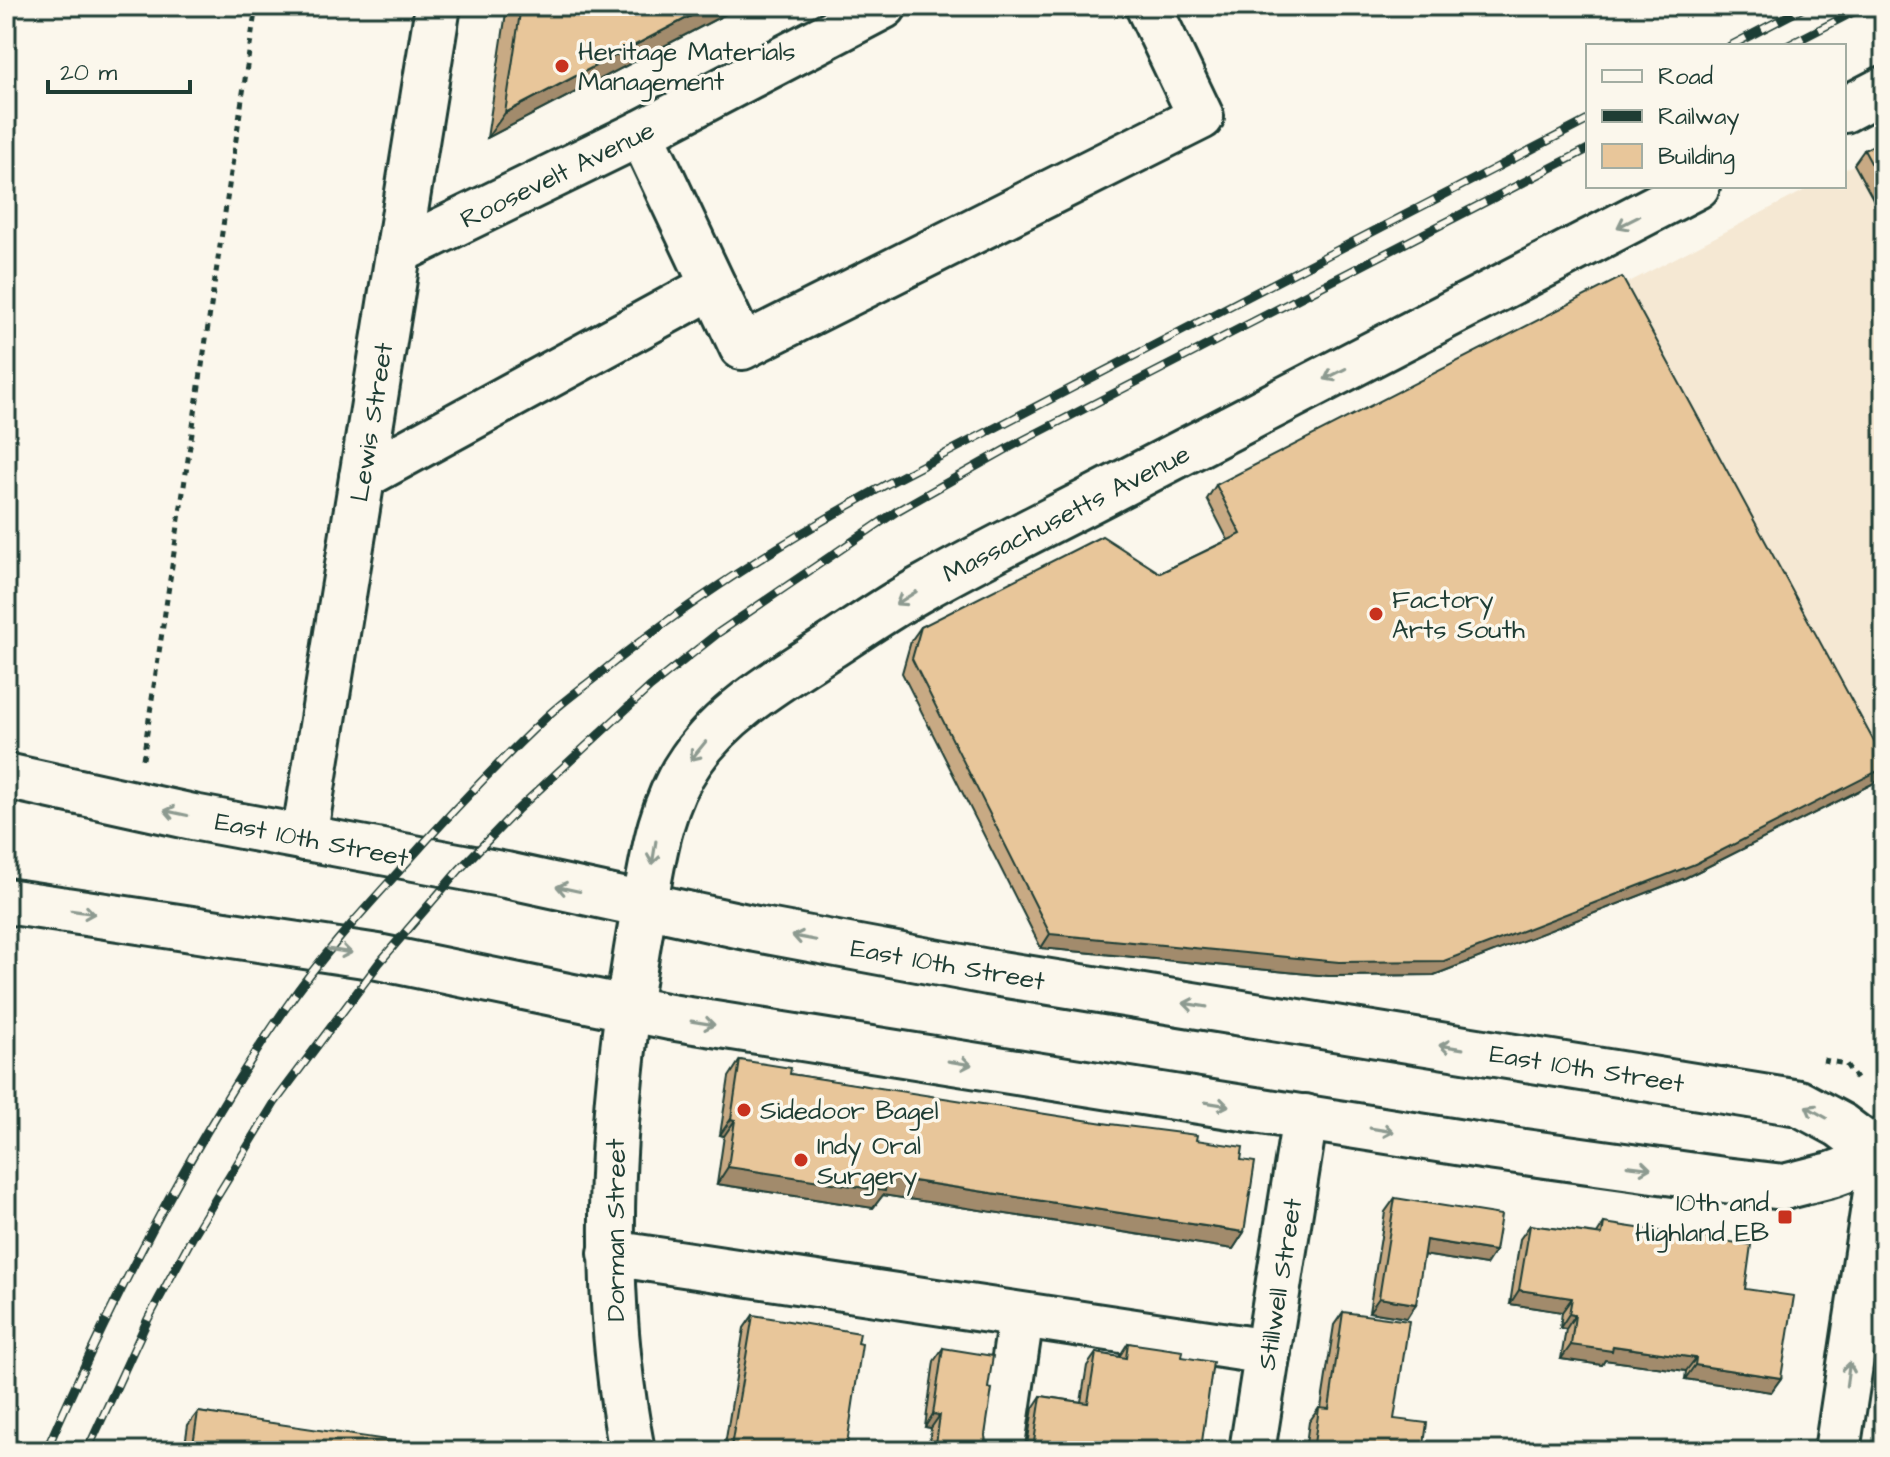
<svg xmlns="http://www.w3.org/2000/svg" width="1890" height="1457" font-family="'Architects Daughter',sans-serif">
  <rect width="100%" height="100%" fill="#fbf7ec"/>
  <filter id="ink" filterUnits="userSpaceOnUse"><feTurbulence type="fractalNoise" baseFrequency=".0125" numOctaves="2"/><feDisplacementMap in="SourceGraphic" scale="16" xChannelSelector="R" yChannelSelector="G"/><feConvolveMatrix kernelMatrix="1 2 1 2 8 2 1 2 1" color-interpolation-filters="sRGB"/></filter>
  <g filter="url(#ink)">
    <path fill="#f5e8d3" d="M 1884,149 L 1884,779 L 1685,878 L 1434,975 L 1329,976 L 1041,948 L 902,673 L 911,641 L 1151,587 L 1231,548 L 1612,291 L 1813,186 L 1844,186 L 1844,170 Z"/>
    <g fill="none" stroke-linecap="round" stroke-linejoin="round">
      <g stroke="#1f3d34" stroke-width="50">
        <g id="minor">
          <path d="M 1844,110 L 1884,89"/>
          <path d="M 641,133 L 742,347 L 1201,117 L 1148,6"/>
          <path d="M 399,251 L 641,133 L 884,6"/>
          <path d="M 362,477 L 713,286"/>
          <path d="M 304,838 L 438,6"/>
          <path d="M 611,1253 L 1268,1352"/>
          <path d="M 632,1451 C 598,1273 611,1097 642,920 C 652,865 658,807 691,760 C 725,711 778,680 828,648 C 859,628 890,606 923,588 C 985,553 1051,521 1114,488 C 1308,387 1503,287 1697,186"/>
          <path d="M 1001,1451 L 1021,1317"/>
          <path d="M 1252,1451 L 1305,1117"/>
          <path d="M 1837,1451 L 1884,1140"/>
        </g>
      </g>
      <g stroke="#1f3d34" stroke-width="50">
        <g id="major">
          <path d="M 6,776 L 193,817 L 506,875 L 756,929 L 988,972 L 1799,1103 L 1840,1125 L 1881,1156"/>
          <path d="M 6,901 L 378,957 L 670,1017 L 1482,1146 L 1724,1180 L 1784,1187 L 1831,1175 L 1884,1156"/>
        </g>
      </g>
      <g stroke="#1f3d34" stroke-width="5" stroke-dasharray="6 6" stroke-linecap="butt">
        <path d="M 143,759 L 256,6"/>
        <path d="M 1823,1060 L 1846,1064 L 1856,1079"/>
      </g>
      <use href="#minor" stroke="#fbf7ec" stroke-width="44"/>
      <use href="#major" stroke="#fbf7ec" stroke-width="44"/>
      <g stroke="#1f3d34" stroke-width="9">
        <g id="rail">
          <path d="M 1730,46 L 1807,6"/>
          <path d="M 1787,46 L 1865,6"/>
          <path d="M 46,1451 C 114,1296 190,1146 287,1006 C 320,958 361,913 400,870 C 445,819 492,769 541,722 C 558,705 578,691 597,676 C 687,601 785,541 887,484 L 1588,120"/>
          <path d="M 87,1451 L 148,1319 L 193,1236 L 275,1102 L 379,963 L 459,870 L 517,810 L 650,687 L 718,633 L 897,511 L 1010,447 L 1588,149"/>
        </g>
      </g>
      <use href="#rail" stroke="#fbf7ec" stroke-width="6" stroke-dasharray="18" stroke-linecap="butt"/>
    </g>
    <g fill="#c8aa84" stroke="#1f3d34" stroke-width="2">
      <path d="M 507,6 L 741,6 L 487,138 Z"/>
      <path d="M 1884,140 L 1884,219 L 1854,164 L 1864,150 Z"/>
      <path d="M 1216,485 L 1878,781 L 1685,878 L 1434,975 L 1329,976 L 1041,948 L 902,673 L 911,641 L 921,627 L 1160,573 L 1228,540 L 1207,499 Z"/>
      <path d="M 740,1060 L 790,1074 L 1196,1140 L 1241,1160 L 1244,1232 L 1233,1249 L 883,1195 L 873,1208 L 717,1184 L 724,1136 L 720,1135 L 729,1077 Z"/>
      <path d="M 1395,1198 L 1486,1265 L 1424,1255 L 1407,1318 L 1369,1312 L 1385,1212 Z"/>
      <path d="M 1604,1223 L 1745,1289 L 1781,1378 L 1771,1392 L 1685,1379 L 1686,1371 L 1605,1360 L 1602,1365 L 1561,1359 L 1566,1329 L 1560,1328 L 1562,1312 L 1510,1304 L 1520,1239 L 1530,1225 L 1597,1234 Z"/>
      <path d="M 1343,1312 L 1394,1419 L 1423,1451 L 1305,1451 L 1309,1422 L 1319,1408 L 1321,1408 L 1334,1325 Z"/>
      <path d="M 753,1315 L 846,1451 L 724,1451 L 744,1328 Z"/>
      <path d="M 1128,1343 L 1182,1357 L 1201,1449 L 1206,1451 L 1026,1451 L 1033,1408 L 1041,1396 L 1081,1402 L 1087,1366 L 1096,1353 L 1119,1357 Z"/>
      <path d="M 943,1348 L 988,1388 L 985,1435 L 986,1447 L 989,1451 L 928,1451 L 931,1428 L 925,1427 L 934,1361 Z"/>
      <path d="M 198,1412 L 448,1451 L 184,1451 L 188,1425 Z"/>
      <path d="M 1546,1440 L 1617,1451 L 1541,1451 L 1541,1447 Z"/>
    </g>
    <g fill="#a28b6c" stroke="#1f3d34" stroke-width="2">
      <path d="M 710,6 L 741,6 L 487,138 L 505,113 Z"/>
      <path d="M 1884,768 L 1884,772 L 1878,781 L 1685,878 L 1434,975 L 1329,976 L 1041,948 L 1050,934 Z"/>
      <path d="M 731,1119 L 735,1120 L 724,1136 L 720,1135 Z"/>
      <path d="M 728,1167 L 887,1177 L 1244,1232 L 1233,1249 L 883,1195 L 873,1208 L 717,1184 Z"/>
      <path d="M 1426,1240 L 1495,1251 L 1486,1265 L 1417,1254 Z"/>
      <path d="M 1519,1290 L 1572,1298 L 1562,1312 L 1510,1304 Z"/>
      <path d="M 1379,1298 L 1416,1304 L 1407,1318 L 1369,1312 Z"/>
      <path d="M 1569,1314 L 1575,1315 L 1566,1329 L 1560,1328 Z"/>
      <path d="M 1571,1345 L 1613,1346 L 1696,1358 L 1686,1371 L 1605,1360 L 1602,1365 L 1561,1359 Z"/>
      <path d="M 1695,1365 L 1781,1378 L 1771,1392 L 1685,1379 Z"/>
      <path d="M 933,1414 L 940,1415 L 931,1428 L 925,1427 Z"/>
      <path d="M 731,1447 L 747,1450 L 746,1451 L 729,1451 Z"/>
    </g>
    <g fill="#e8c69a" stroke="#1f3d34" stroke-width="2">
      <path d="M 521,6 L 710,6 L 505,113 Z"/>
      <path d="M 1884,140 L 1884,187 L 1864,150 Z"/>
      <path d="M 1622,277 L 1884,760 L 1884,768 L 1695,864 L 1444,961 L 1339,962 L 1050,934 L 912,659 L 921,627 L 1102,536 L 1160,573 L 1241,534 L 1216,485 Z"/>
      <path d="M 740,1060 L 791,1068 L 790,1074 L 1110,1124 L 1197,1135 L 1196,1140 L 1243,1147 L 1241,1160 L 1255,1162 L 1244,1232 L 887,1177 L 885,1191 L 728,1167 L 735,1120 L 731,1119 Z"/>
      <path d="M 1395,1198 L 1501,1215 L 1495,1251 L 1426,1240 L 1416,1304 L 1379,1298 Z"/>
      <path d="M 1604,1223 L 1751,1245 L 1745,1289 L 1794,1296 L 1781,1378 L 1695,1365 L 1696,1358 L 1613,1346 L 1612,1351 L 1571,1345 L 1575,1315 L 1569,1314 L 1572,1298 L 1519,1290 L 1530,1225 L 1602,1235 Z"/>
      <path d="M 1343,1312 L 1409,1321 L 1394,1419 L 1427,1423 L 1423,1451 L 1313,1451 L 1319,1408 L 1329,1409 Z"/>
      <path d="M 753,1315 L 860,1333 L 858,1343 L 862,1344 L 846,1451 L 747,1451 L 747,1450 L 731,1447 Z"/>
      <path d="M 1128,1343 L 1183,1351 L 1182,1357 L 1213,1362 L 1201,1449 L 1206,1451 L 1031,1451 L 1034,1442 L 1041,1396 L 1088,1403 L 1096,1353 L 1126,1358 Z"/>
      <path d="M 943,1348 L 993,1356 L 988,1388 L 992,1389 L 985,1435 L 986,1447 L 989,1451 L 935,1451 L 940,1415 L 933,1414 Z"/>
      <path d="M 198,1412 L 448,1449 L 448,1451 L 192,1451 Z"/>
      <path d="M 1546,1440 L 1617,1451 L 1545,1451 Z"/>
    </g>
    <defs><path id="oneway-shaft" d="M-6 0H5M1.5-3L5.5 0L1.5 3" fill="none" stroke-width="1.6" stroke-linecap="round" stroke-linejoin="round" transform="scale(2)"/></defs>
    <g stroke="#8d9a90">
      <use href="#oneway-shaft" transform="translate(1628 222) rotate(153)"/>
      <use href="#oneway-shaft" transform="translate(1335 374) rotate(153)"/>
      <use href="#oneway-shaft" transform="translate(906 598) rotate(148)"/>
      <use href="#oneway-shaft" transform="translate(698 751) rotate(129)"/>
      <use href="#oneway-shaft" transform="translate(176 813) rotate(-168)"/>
      <use href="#oneway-shaft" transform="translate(654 853) rotate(99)"/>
      <use href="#oneway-shaft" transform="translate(568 889) rotate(-168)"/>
      <use href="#oneway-shaft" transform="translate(83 912) rotate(8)"/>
      <use href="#oneway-shaft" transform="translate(804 938) rotate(-169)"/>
      <use href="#oneway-shaft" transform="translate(340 951) rotate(9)"/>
      <use href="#oneway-shaft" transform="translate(1195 1005) rotate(-171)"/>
      <use href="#oneway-shaft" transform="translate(703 1023) rotate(9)"/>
      <use href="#oneway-shaft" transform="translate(1451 1047) rotate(-171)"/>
      <use href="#oneway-shaft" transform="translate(960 1063) rotate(9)"/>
      <use href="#oneway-shaft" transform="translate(1217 1104) rotate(9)"/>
      <use href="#oneway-shaft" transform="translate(1816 1112) rotate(-151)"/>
      <use href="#oneway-shaft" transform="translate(1382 1130) rotate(9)"/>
      <use href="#oneway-shaft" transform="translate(1639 1167) rotate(7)"/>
      <use href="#oneway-shaft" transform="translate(1848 1374) rotate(-82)"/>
    </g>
  </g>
  <g fill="#c8321e" stroke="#fbf7ec" stroke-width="3">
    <circle cx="562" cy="66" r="8"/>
    <circle cx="1376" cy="614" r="8"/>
    <circle cx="744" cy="1110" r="8"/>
    <circle cx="801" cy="1160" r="8"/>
    <rect x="1777" y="1209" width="16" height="16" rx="4"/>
  </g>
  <g text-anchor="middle" stroke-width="7" stroke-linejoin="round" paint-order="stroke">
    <g font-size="26" fill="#1f3d34" stroke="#fbf7ec" text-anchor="start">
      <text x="578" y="60">Heritage Materials<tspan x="578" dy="30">Management</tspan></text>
      <text x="1392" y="608">Factory<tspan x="1392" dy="30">Arts South</tspan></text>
      <text x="760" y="1119">Sidedoor Bagel</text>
      <text x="817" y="1154">Indy Oral<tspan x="817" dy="30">Surgery</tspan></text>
      <text x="1769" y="1211" text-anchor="end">10th and<tspan x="1769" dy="30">Highland EB</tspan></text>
    </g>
    <g font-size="26" fill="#1f3d34" stroke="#fbf7ec">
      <text transform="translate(557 174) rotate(-26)" y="9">Roosevelt Avenue</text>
      <text transform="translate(371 422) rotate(-81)" y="9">Lewis Street</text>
      <text transform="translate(1066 513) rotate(-27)" y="9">Massachusetts Avenue</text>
      <text transform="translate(312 839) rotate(11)" y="9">East 10th Street</text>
      <text transform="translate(948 964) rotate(10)" y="9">East 10th Street</text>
      <text transform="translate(1587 1068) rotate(9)" y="9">East 10th Street</text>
      <text transform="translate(615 1230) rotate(-90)" y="9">Dorman Street</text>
      <text transform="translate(1279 1284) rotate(-81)" y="9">Stillwell Street</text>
    </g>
  </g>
  <rect width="1890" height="1457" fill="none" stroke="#fbf7ec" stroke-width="32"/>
  <rect x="16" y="16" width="1858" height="1425" fill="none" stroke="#1f3d34" stroke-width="3" filter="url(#ink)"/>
  <rect x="1586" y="44" width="260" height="144" fill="#fbf7ec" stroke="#a3ada2" stroke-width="2"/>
  <rect x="1602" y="70" width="40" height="12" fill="#fbf7ec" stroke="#a3ada2" stroke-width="2"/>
  <text x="1658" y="84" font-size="24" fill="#1f3d34">Road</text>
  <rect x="1602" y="110" width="40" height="12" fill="#1f3d34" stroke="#a3ada2" stroke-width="2"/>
  <text x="1658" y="124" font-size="24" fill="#1f3d34">Railway</text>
  <rect x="1602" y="144" width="40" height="24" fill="#e8c69a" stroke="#a3ada2" stroke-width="2"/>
  <text x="1658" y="164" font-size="24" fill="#1f3d34">Building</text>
  <path d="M48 80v12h142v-12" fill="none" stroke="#1f3d34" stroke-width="4"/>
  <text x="60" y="80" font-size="24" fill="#1f3d34" stroke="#fbf7ec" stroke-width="6" paint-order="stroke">20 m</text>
</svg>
